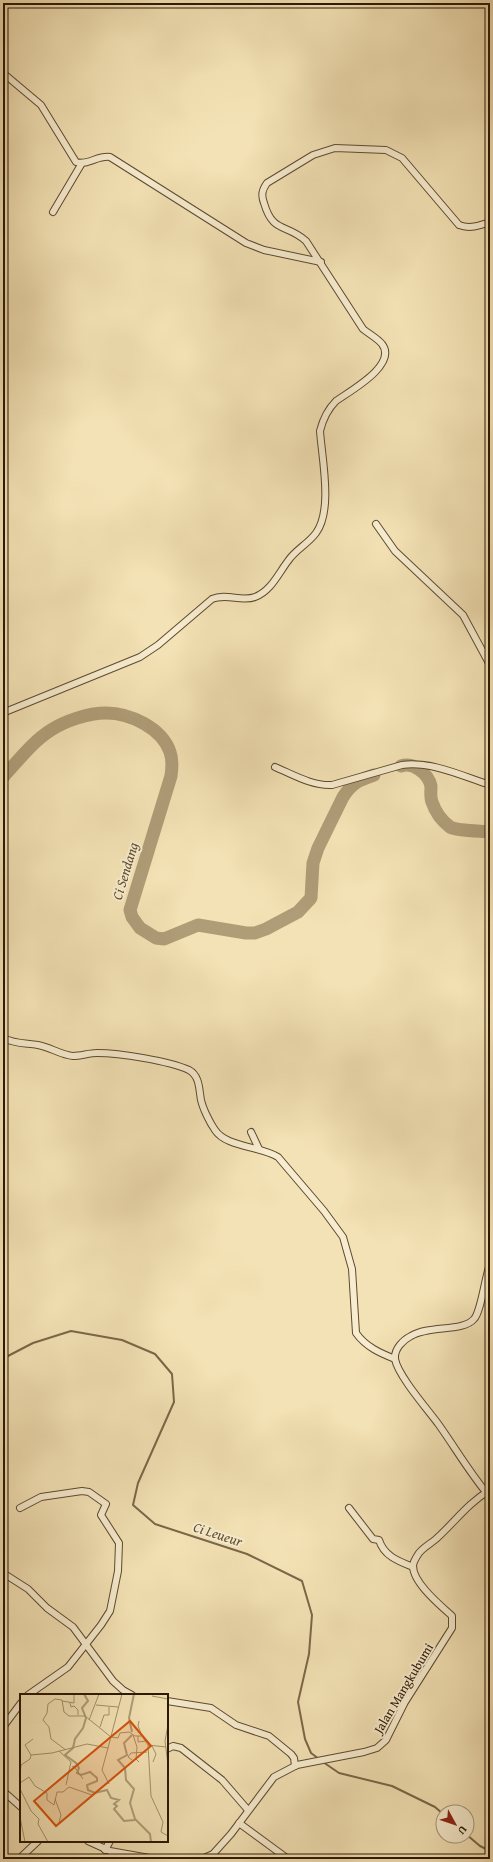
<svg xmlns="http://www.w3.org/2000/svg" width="493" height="1862" font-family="'Gentium Book Plus',serif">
  <rect width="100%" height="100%" fill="#f3e2b5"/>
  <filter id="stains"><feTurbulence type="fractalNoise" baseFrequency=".005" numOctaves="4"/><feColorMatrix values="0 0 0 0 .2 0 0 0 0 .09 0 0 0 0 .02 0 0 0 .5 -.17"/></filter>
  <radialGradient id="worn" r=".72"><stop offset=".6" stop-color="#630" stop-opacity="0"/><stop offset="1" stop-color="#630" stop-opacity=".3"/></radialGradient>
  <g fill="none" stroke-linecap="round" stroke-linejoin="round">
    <g stroke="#7a6749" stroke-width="2">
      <path d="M 3,1355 L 6,1357 L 33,1343 L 71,1331 L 122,1340 L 155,1354 L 172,1374 L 174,1402 L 138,1483 L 133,1505 L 155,1524 L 247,1554 L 302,1581 L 312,1615 L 309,1654 L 298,1702 L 305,1739 L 311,1753 L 319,1759"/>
      <path d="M 323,1762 L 339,1773 L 392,1786 L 435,1807 L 443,1814"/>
      <path d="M 467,1835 L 480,1846 L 490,1851"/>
    </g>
    <g stroke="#af9d78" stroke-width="13">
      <path d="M 401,766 C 413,762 428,773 431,786 C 431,791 430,797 432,802 C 435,811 442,821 450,827 C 457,831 481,831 490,832"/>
      <path d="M 3,777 C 18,761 32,742 51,730 C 65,721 88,713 106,713 C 130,713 162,728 170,752 C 173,760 172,769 171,776 L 130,910 L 132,917 L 140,928 L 156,938 L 164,939 L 198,925 L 246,933 L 255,933 L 266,929 L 298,912 L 311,898 L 313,863 L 318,848 L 343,797 C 352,783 359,780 374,775"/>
    </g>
    <g stroke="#5d4a2f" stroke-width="8">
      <g id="street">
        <path d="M 3,73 L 41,105 L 76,162 C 87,166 98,155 110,157 L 246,243 L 264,250 L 321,262"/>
        <path d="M 53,212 L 82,163"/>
        <path d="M 376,524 L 395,551 L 463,615 L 490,665"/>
        <path d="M 5,712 L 140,657 L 158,645 L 212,599 C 226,593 242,602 255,597 C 271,591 278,574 288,561 C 295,550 308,544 316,533 C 333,510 322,459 320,431 C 323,419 327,410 336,401 C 350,391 398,365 382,344 C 377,338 369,334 363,329 L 306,241 C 286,223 273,234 264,203 C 261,195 262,190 267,183 L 313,155 L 335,148 L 386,150 L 402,158 L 459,225 C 469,229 479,226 490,222"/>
        <path d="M 275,767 C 294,775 312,786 332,785 L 402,765 C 432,761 462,776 490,785"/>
        <path d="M 3,1038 C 15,1044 25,1043 38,1045 C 50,1047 61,1055 73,1056 C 81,1056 89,1053 97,1053 C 120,1053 169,1061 189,1070 C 200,1076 199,1090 201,1100 C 203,1109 210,1123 215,1130 C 226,1147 259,1146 278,1157 L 324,1211 L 343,1237 L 352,1269 L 356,1333 C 366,1347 380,1353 395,1359"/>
        <path d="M 251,1132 L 259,1149"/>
        <path d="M 490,1264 C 485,1277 481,1312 474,1319 C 463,1332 429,1325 411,1336 C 403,1340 394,1349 395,1359 C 398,1376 429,1411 439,1425 C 456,1449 471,1475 490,1497"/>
        <path d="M 20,1508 L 41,1497 L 82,1491 L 89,1492 L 106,1504 L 101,1515 L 119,1543 L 118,1571 L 110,1611 L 101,1625 L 68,1667 L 28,1695"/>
        <path d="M 349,1508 L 373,1539 L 379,1540 C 384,1556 398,1561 413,1567"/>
        <path d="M 3,1573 L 28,1589 L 47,1608 L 73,1627 L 113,1681 L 123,1690 L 132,1695"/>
        <path d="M 167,1701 L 211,1708 L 236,1725 L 269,1736 L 291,1754 L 294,1758 L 295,1766"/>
        <path d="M 3,1727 L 21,1703"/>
        <path d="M 167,1749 L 173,1746 L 181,1748 L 222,1780 L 248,1810"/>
        <path d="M 3,1791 L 21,1807"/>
        <path d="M 239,1823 L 288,1859"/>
        <path d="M 88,1841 L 110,1851 L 155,1859"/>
        <path d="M 105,1850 L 110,1841"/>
        <path d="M 19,1859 L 38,1841"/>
        <path d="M 202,1859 L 213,1854 L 231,1834 L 274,1777 L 297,1765 L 364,1752 L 377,1748 L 386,1740 L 405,1702 L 452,1628 L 452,1616 C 441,1606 413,1583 413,1566 C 413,1562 417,1556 419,1553 C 424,1547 430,1544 436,1539 C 454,1523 468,1503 490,1490"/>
      </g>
    </g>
    <use href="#street" stroke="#f7eccf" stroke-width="6"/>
  </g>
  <g text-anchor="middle" stroke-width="4" stroke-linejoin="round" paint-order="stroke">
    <g font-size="13" fill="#2b1702" stroke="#f7eccf">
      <text transform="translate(403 1688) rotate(-59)" y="5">Jalan Mangkubumi</text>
    </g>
    <g font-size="14" font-style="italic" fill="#604d31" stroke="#f7eccf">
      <text transform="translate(125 871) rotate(-73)" y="5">Ci Sendang</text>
      <text transform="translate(218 1534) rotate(18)" y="5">Ci Leueur</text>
    </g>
  </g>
  <g transform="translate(20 1694)">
    <rect width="148" height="148" fill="#f3e2b5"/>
    <path fill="none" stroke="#af9d78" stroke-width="2" d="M 64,0 L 68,7 L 62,14 L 66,24 L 63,34 L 55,45 L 53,54 L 45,61 L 56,69 L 59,74 L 57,79 L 61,81 L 70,78 L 77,84 L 77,87 L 67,91 L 68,96 L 75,99 L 87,96 L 91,104 L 99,106 L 94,110 L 97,112 L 94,115 L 104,127 L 115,126M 112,38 L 109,24 L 114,0M 112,41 L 104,49 L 107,61 L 98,66 L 105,74 L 106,86 L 114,95 L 110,109 L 115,125 L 130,140 L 131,148"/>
    <path fill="none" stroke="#a3916d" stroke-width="1" d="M 132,2 L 148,5M 42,7 L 54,9 L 54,0M 50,9 L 51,13 L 54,12 L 58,16 L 58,21M 76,11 L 98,13M 69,26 L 79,0M 119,27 L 118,32 L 122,42M 148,31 L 145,47 L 148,71M 80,33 L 84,21 L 89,21 L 89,13M 113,41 L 117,53 L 116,65 L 119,68M 118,42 L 118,48 L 126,47M 91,43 L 98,44 L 100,39 L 109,38 L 115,42 L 122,42 L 128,51 L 146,53M 128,51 L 131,102 L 143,128 L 141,138 L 148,142M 132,52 L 136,60 L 133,68M 88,54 L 82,76 L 89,90M 46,56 L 31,45 L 29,33 L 23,26 L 27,19 L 28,10 L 35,5 L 42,6 L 44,18 L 49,22 L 65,22 L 91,43M 39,57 L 51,68 L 46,91M 11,61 L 5,51 L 13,45M 112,66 L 108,63 L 111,59 L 127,58M 52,73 L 54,72 L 63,85M 0,81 L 1,71 L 10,65 L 11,61 L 32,59 L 67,50 L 88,54 L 102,0M 0,89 L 9,83 L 15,92 L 27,99 L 27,106 L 34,111 L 37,98 L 43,98 L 49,93 L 72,101M 0,95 L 11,117 L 19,125 L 18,130 L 28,148M 35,105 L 41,121 L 39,129M 0,123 L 5,148"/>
    <path fill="#d5520b" fill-opacity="0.15" stroke="#d5520b" stroke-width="2" d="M 110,27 L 131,52 L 36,132 L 14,107 Z"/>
    <rect width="148" height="148" fill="none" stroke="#2b1702" stroke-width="2"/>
  </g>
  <rect width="493" height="1862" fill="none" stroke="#f3e2b5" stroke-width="16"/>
  <rect x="4" y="4" width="485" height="1854" fill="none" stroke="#2b1702" stroke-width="2"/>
  <rect x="8" y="8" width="477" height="1846" fill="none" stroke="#2b1702"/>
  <g transform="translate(455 1824) rotate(130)"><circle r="19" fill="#f7eccf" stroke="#a5977d"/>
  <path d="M0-3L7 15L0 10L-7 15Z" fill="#8f2418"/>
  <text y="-6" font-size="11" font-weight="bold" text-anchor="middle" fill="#2b1702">U</text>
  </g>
  <rect width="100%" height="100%" filter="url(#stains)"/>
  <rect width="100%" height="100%" fill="url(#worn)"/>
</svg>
